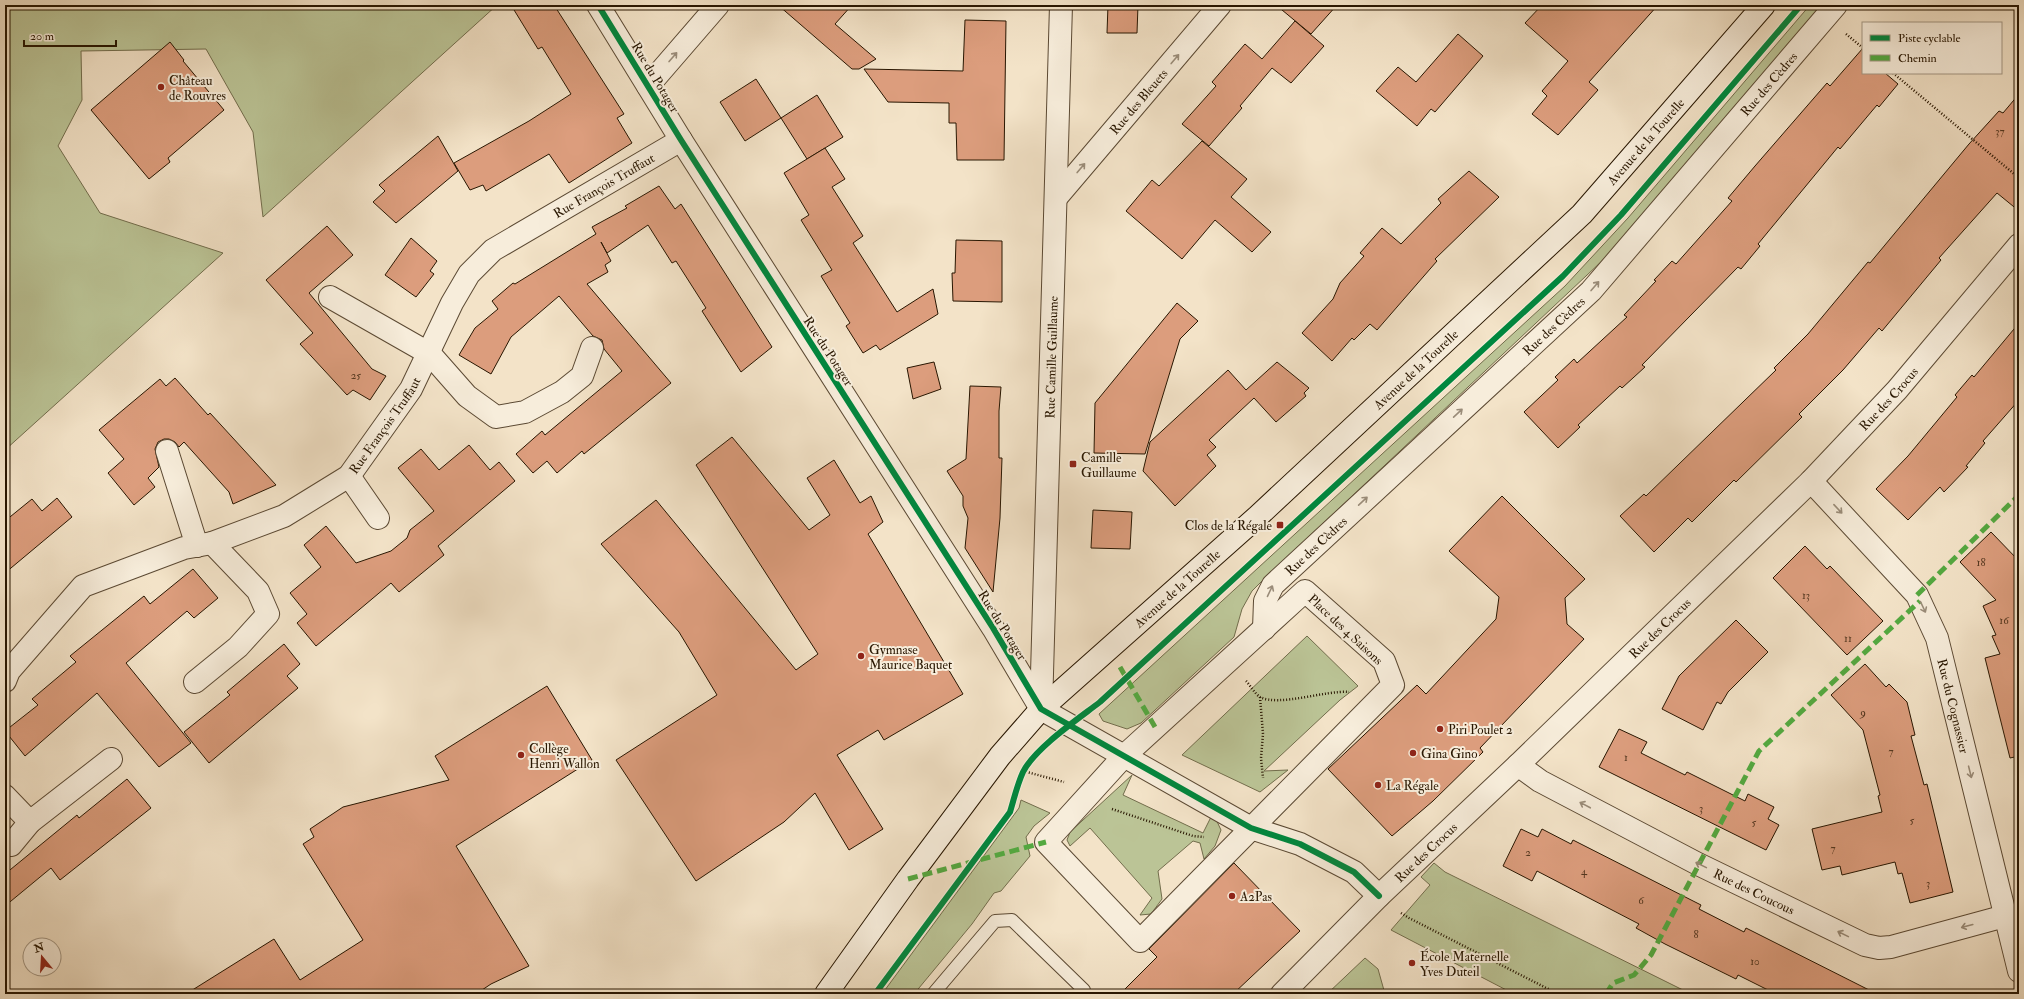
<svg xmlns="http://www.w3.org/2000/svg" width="2024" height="999" font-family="'IM FELL Double Pica',serif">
  <rect width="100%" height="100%" fill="#f3e3c8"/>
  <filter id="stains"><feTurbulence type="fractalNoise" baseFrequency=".005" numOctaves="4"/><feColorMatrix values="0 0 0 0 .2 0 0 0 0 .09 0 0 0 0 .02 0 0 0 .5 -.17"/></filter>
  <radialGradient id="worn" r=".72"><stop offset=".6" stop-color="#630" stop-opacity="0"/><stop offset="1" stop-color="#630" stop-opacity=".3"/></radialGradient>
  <g fill="#bbc496" stroke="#726d4c">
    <path d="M 5,5 L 497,5 L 263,217 L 253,132 L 206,49 L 81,51 L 82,100 L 58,146 L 100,213 L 223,253 L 5,450 Z"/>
    <path d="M 1810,5 L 1825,5 L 1654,205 L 1603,260 L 1266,577 L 1252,591 L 1242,609 L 1234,637 L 1141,723 L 1127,729 L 1103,721 L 1099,714 L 1565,286 L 1628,218 Z"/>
    <path d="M 1307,636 L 1358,686 L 1340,700 L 1264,771 L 1288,770 L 1260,792 L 1182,755 Z"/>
    <path d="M 1132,775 L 1123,795 L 1203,833 L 1213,813 L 1221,830 L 1215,846 L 1204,859 L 1200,843 L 1193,841 L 1158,871 L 1162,899 L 1151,914 L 1140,915 L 1152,898 L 1090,828 L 1070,846 L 1067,840 L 1070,832 Z"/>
    <path d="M 1021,800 L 1050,813 L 1034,826 L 1026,837 L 1030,856 L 1001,891 L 994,893 L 972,924 L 914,994 L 882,994 L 1019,808 Z"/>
    <path d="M 1434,863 L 1445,872 L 1691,994 L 1514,994 L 1391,930 L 1430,885 L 1421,877 Z"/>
    <path d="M 1365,958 L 1378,969 L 1385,994 L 1327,994 Z"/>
  </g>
  <g fill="#dc9d7d" stroke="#281601">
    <path d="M 511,5 L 554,5 L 624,114 L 617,118 L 632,143 L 569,183 L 549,154 L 486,191 L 483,185 L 470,190 L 454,163 L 529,121 L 571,94 L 542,47 L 538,49 Z"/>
    <path d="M 778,5 L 852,5 L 835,24 L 876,59 L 859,69 L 852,69 Z"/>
    <path d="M 1108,5 L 1138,5 L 1137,33 L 1107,33 Z"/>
    <path d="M 1276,5 L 1337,5 L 1311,34 Z"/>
    <path d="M 1542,5 L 1658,5 L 1589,82 L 1598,90 L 1558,135 L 1532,114 L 1547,96 L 1542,91 L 1568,61 L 1525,23 Z"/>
    <path d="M 965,20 L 1006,21 L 1004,160 L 957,160 L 956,123 L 949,123 L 949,103 L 888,102 L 864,69 L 963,71 Z"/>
    <path d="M 1295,21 L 1324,46 L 1291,83 L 1272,68 L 1240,106 L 1242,108 L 1209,146 L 1182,124 L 1216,86 L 1212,82 L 1245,44 L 1262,59 Z"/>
    <path d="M 1458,34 L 1483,56 L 1435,112 L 1431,109 L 1417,126 L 1376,91 L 1398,67 L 1416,82 Z"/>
    <path d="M 170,42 L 184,60 L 183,61 L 224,110 L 168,158 L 170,162 L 149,179 L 91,110 Z"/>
    <path d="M 1863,48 L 1863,73 L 1885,73 L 1898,84 L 1879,107 L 1877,105 L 1840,149 L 1838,147 L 1758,244 L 1760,246 L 1741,269 L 1738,267 L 1642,365 L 1645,367 L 1622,388 L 1620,386 L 1578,425 L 1580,427 L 1558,448 L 1524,412 L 1558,380 L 1555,377 L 1574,359 L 1577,363 L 1627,317 L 1624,315 L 1656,281 L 1654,280 L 1672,261 L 1676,264 L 1732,201 L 1728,198 L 1755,166 L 1827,83 L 1830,86 Z"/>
    <path d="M 756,79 L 781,118 L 745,141 L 720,102 Z"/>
    <path d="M 2019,94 L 2019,211 L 1997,193 L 1939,258 L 1941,260 L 1882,331 L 1879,328 L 1843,370 L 1799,414 L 1802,417 L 1736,482 L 1734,480 L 1692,522 L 1688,518 L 1654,552 L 1620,516 L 1644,494 L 1646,496 L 1776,370 L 1774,368 L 1808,334 L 1868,262 L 1870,263 L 1969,144 L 1999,111 L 2003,113 Z"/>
    <path d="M 817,95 L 843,137 L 807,159 L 781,118 Z"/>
    <path d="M 438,136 L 458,171 L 396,223 L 373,202 L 385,191 L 379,185 Z"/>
    <path d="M 1202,141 L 1247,179 L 1231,197 L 1271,232 L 1252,252 L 1215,220 L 1182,259 L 1126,211 L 1152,180 L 1159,186 Z"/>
    <path d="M 825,148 L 845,179 L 832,187 L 863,236 L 853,243 L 897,312 L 933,289 L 938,314 L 880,350 L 876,345 L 863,353 L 846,326 L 850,323 L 821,276 L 832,270 L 801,220 L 809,215 L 784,173 Z"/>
    <path d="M 1469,171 L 1499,197 L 1435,259 L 1437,261 L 1377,330 L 1370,324 L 1354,340 L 1352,338 L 1332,361 L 1302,333 L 1333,299 L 1340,283 L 1364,256 L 1360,253 L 1382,228 L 1401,244 L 1441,203 L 1438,199 Z"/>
    <path d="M 659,186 L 675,209 L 681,204 L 772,347 L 741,372 L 702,311 L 706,308 L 676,261 L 672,263 L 648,225 L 607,253 L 601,242 L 611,261 L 605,265 L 608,272 L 587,284 L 671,383 L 584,454 L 582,451 L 557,473 L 547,461 L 533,473 L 516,454 L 542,431 L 545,435 L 622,371 L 604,349 L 602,340 L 593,336 L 559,296 L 511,337 L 491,374 L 459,355 L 475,328 L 498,309 L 492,301 L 513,283 L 515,284 L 596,234 L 592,227 L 627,208 L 625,206 Z"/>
    <path d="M 327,226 L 353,255 L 309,293 L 372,369 L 386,376 L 370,400 L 353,390 L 347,395 L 300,344 L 313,333 L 266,280 Z"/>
    <path d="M 411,238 L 437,261 L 430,271 L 434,274 L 416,297 L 385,275 Z"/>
    <path d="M 956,240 L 1002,241 L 1002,302 L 953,301 L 952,273 L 955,273 Z"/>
    <path d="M 1177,303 L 1198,321 L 1180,339 L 1145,454 L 1094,453 L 1095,403 Z"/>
    <path d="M 2019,323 L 2019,400 L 1983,441 L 1985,443 L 1966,466 L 1968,467 L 1944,492 L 1940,487 L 1908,520 L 1876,489 L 1908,456 L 1957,397 L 1955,395 L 1972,375 L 1974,377 Z"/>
    <path d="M 934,362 L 941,389 L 913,399 L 907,368 Z"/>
    <path d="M 1277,362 L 1309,388 L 1304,393 L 1306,396 L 1276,422 L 1254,398 L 1209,440 L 1216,447 L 1207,455 L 1216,466 L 1175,506 L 1143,471 L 1150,442 L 1228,370 L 1246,390 Z"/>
    <path d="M 175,378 L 208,415 L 210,413 L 276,485 L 233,504 L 229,492 L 184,442 L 179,447 L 175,442 L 169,439 L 164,439 L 158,442 L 155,449 L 159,467 L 148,478 L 155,487 L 134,505 L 108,473 L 124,459 L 99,430 L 160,379 L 166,386 Z"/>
    <path d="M 970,386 L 1001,387 L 999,411 L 999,458 L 1002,458 L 1000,518 L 993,592 L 965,548 L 968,518 L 963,506 L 963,496 L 947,471 L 966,459 Z"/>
    <path d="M 732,437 L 809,530 L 830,515 L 807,478 L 834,460 L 860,503 L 871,496 L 883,522 L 868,534 L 963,694 L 884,740 L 878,730 L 837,755 L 883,829 L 849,850 L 815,793 L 784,822 L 696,881 L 616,760 L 717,695 L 679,632 L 601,544 L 656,500 L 796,670 L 818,654 L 696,465 Z"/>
    <path d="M 469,445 L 490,470 L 499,462 L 515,481 L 438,546 L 444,555 L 399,592 L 391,583 L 316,646 L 297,623 L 307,614 L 290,593 L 321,567 L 304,545 L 326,526 L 356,563 L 391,551 L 407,538 L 410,530 L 434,511 L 398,468 L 421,449 L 439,470 Z"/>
    <path d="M 1502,496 L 1585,579 L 1565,598 L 1567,624 L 1584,639 L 1480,748 L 1483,752 L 1433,801 L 1392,836 L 1328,769 L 1417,685 L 1426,694 L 1496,619 L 1499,597 L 1449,551 Z"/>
    <path d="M 57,498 L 72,517 L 5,573 L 5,521 L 32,499 L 42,511 Z"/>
    <path d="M 1093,510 L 1132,512 L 1130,549 L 1091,548 Z"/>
    <path d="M 1991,532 L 2019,561 L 2019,756 L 2010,758 L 1985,658 L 2000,654 L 1992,636 L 1996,635 L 1983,606 L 1996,600 L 1960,562 Z"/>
    <path d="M 1805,546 L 1827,569 L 1830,566 L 1883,621 L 1847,655 L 1773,578 Z"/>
    <path d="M 193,569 L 218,598 L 194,618 L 187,611 L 126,663 L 191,743 L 159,767 L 97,693 L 25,756 L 5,731 L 38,705 L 32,699 L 76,662 L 70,656 L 144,596 L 150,604 Z"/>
    <path d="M 1736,620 L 1768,652 L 1728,692 L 1721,704 L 1717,702 L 1703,730 L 1662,709 L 1679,676 Z"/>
    <path d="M 284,644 L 300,664 L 287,676 L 298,688 L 209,763 L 184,732 L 230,695 L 227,692 Z"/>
    <path d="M 1865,664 L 1886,687 L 1889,684 L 1907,702 L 1915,735 L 1911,736 L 1924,785 L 1927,784 L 1953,892 L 1910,903 L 1902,873 L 1898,874 L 1895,862 L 1842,875 L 1840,866 L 1822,870 L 1812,829 L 1882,812 L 1878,796 L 1880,795 L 1863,730 L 1831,695 Z"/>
    <path d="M 547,686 L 592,760 L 456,846 L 529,966 L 491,984 L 476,994 L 186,994 L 274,939 L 300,980 L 363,940 L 303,844 L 314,837 L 310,829 L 343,807 L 449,780 L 435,756 Z"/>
    <path d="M 1619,729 L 1647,742 L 1641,753 L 1685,775 L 1687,772 L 1745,801 L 1748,794 L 1774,807 L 1768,819 L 1779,825 L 1766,850 L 1599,767 Z"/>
    <path d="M 127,779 L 151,808 L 60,880 L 51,868 L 5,906 L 5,874 L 77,815 L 79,818 Z"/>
    <path d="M 1521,829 L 1538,837 L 1542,829 L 1571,844 L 1573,840 L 1701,905 L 1699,909 L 1744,932 L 1746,928 L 1877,994 L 1776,994 L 1738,975 L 1736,979 L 1665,944 L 1636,928 L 1639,924 L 1537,871 L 1532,881 L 1503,866 Z"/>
    <path d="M 1234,863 L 1300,931 L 1233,994 L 1120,994 L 1157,957 L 1149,949 Z"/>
  </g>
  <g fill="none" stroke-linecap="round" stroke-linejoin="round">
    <g stroke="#5b4933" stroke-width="14">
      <path id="lane" d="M 933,994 L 995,921 L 1012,920 L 1084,990"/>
    </g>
    <g stroke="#5b4933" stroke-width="24">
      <g id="street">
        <path d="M 598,5 L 681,140 L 993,628 L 1041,709 L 1251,828 L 1300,844 L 1354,872 L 1379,896"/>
        <path d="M 648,86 L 718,5"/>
        <path id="s1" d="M 1056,198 L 1220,5"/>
        <path d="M 330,297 L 430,354 L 467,396 L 496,417 L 525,412 L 562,392 L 582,376 L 592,348"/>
        <path d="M 167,451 L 197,546"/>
        <path d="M 349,476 L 378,518"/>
        <path id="s2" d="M 1811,481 L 1917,595 L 1937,638 L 2019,971"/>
        <path d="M 1305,591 L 1384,661 L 1393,685 L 1140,941 L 1046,842 L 1124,756 Z"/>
        <path id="s3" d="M 1264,629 L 1265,601 L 1273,585 L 1591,291 L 1836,5"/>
        <path id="s4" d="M 5,681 L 9,671 L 83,586 L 184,548 L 212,543 L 284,516 L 349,476 L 411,389 L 452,303 L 469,274 L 493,250 L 681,140"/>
        <path d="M 195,682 L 238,647 L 268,614 L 258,591 L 212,543"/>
        <path id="s5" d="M 1041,709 L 1061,5"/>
        <path id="s6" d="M 1518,765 L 1540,781 L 1698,864 L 1865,945 L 1879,948 L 1891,947 L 2005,916"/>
        <path d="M 5,796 L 30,822 L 111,759"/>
        <path d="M 11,845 L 30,822"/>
        <path id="s7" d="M 1282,994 L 1379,896 L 1518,765 L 1811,481 L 1897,390 L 2019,245"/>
      </g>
    </g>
    <g stroke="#281601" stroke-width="24">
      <g id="secondary">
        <path id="s8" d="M 826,994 L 908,879 L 1000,756 L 1041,709 L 1257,517 L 1582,214 L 1764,5"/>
      </g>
    </g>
    <g stroke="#281601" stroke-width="2.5" stroke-dasharray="1 2" stroke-linecap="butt">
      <path d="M 1846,34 L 1863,48"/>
      <path d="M 1893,73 L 2019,178"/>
      <path d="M 1246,681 C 1250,685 1255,694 1260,697 C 1279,707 1326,690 1349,692"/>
      <path d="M 1260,697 L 1263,734 L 1261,758 L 1263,778"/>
      <path d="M 1023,771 L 1064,782"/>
      <path d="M 1112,809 L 1193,836 L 1204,837"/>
      <path d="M 1401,913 L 1409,918 L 1558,994"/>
    </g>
    <use href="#lane" stroke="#f7eddb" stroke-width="12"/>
    <use href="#street" stroke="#f7eddb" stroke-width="22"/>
    <use href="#secondary" stroke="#f7eddb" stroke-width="22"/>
    <g stroke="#53a940" stroke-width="5" stroke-dasharray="10 5" stroke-linecap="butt">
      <path d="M 1917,595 L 2019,495"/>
      <path d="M 1120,667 L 1155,727"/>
      <path d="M 908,879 L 1046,842"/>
      <path d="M 1606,994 L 1613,983 L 1634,975 L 1651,955 L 1759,751 L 1920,601"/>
    </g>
    <g stroke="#f7eddb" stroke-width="8">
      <g id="cycleway">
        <path d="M 598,5 L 681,140 L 993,628 L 1041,709 L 1251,828 L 1300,844 L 1354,872 L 1379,896"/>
        <path d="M 875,994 L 1010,812 C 1014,799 1017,785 1023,772 C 1035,748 1078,719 1100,702 L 1563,276 L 1621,215 L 1801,5"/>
      </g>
    </g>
    <use href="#cycleway" stroke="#00873e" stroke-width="6"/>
  </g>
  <defs><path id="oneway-shaft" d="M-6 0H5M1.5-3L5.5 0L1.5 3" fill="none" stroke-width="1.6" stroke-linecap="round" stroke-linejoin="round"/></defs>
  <g stroke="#9a8c79">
    <use href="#oneway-shaft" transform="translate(673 57) rotate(-49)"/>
    <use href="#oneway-shaft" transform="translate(1175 59) rotate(-50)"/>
    <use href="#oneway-shaft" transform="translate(1081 168) rotate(-50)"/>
    <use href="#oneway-shaft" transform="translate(1595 286) rotate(-49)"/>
    <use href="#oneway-shaft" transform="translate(1458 413) rotate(-43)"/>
    <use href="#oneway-shaft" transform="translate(1363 501) rotate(-43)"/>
    <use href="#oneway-shaft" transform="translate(1838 509) rotate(47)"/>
    <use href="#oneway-shaft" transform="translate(1270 591) rotate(-65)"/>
    <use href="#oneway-shaft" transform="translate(1923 607) rotate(65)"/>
    <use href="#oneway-shaft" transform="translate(1970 772) rotate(76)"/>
    <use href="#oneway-shaft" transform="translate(1585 805) rotate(-152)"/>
    <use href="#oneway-shaft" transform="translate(1701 865) rotate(-154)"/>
    <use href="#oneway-shaft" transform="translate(1967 926) rotate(165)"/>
    <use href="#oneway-shaft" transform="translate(1843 934) rotate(-154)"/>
  </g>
  <g fill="#8f2418" stroke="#f7eddb" stroke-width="1.5">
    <circle cx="161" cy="87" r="4"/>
    <rect x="1069" y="460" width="8" height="8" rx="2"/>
    <rect x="1276" y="521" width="8" height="8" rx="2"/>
    <circle cx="861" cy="656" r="4"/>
    <circle cx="1440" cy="729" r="4"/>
    <circle cx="1413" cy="753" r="4"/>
    <circle cx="521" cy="755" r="4"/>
    <circle cx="1378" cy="785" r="4"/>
    <circle cx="1232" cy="896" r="4"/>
    <circle cx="1412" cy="963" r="4"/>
  </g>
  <g text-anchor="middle" stroke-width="4" stroke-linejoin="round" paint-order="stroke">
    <g font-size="11" fill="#553820">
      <text x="2000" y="135">37</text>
      <text x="356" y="379">25</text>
      <text x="1981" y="566">18</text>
      <text x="1806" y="599">13</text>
      <text x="2004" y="624">16</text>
      <text x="1848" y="642">11</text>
      <text x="1863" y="716">9</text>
      <text x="1891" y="755">7</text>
      <text x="1626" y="761">1</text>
      <text x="1701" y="812">3</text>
      <text x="1912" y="824">5</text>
      <text x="1754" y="826">5</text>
      <text x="1833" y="852">7</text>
      <text x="1528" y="856">2</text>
      <text x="1584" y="875">4</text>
      <text x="1928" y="887">3</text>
      <text x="1641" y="904">6</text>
      <text x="1696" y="938">8</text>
      <text x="1755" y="965">10</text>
    </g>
    <g font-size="13" fill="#281601" stroke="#f7eddb">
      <text transform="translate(656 77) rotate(59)" y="5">Rue du Potager</text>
      <text dy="5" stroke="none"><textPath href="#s3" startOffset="752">Rue des Cèdres</textPath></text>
      <text dy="5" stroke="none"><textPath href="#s1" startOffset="127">Rue des Bleuets</textPath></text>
      <text dy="5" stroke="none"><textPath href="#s8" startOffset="1187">Avenue de la Tourelle</textPath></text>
      <text dy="5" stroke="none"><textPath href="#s4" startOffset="811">Rue François Truffaut</textPath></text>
      <text dy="5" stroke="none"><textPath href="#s3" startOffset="428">Rue des Cèdres</textPath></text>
      <text transform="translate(829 351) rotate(57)" y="5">Rue du Potager</text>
      <text dy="5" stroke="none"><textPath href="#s5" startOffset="352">Rue Camille Guillaume</textPath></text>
      <text dy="5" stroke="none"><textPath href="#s8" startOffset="863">Avenue de la Tourelle</textPath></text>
      <text dy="5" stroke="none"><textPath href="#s7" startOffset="850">Rue des Crocus</textPath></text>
      <text dy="5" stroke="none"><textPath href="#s4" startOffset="475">Rue François Truffaut</textPath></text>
      <text dy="5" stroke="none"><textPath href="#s3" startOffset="104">Rue des Cèdres</textPath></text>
      <text dy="5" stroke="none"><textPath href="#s8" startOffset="539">Avenue de la Tourelle</textPath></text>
      <text transform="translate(1003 625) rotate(58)" y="5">Rue du Potager</text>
      <text dy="5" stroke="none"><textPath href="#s7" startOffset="526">Rue des Crocus</textPath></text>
      <text transform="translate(1346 629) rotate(43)" y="5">Place des 4 Saisons</text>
      <text dy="5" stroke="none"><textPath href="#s2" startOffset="273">Rue du Cognassier</textPath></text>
      <text dy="5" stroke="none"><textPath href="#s7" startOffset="202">Rue des Crocus</textPath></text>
      <text dy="5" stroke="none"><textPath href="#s6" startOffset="268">Rue des Coucous</textPath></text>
    </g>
    <g font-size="13" fill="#281601" stroke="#f7eddb" text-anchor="start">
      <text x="169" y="85">Château<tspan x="169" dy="15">de Rouvres</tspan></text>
      <text x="1081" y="462">Camille<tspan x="1081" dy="15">Guillaume</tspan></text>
      <text x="1272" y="530" text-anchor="end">Clos de la Régale</text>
      <text x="869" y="654">Gymnase<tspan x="869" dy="15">Maurice Baquet</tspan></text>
      <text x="1448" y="734">Piri Poulet 2</text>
      <text x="529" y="753">Collège<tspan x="529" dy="15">Henri Wallon</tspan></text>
      <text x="1421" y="758">Gina Gino</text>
      <text x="1386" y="790">La Régale</text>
      <text x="1240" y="901">A2Pas</text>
      <text x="1420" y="961">École Maternelle<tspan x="1420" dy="15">Yves Duteil</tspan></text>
    </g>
  </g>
  <rect width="2024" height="999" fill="none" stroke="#f3e3c8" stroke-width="20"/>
  <rect x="6" y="6" width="2012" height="987" fill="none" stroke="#281601" stroke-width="2"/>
  <rect x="10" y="10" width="2004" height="979" fill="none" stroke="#281601"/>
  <rect x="1862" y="22" width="140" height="52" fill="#f7eddb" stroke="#a49784"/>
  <rect x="1870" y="35" width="20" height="6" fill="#00873e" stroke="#a49784"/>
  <text x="1898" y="42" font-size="12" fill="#281601">Piste cyclable</text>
  <rect x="1870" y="55" width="20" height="6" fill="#53a940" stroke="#a49784"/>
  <text x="1898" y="62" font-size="12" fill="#281601">Chemin</text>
  <g transform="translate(42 957) rotate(342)"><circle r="19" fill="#f7eddb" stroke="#a49784"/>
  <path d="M0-3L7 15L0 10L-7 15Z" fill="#8f2418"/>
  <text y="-6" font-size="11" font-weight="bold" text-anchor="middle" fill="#281601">N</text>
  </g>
  <path d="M24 40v6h92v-6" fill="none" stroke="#281601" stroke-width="2"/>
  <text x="30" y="40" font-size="12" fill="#281601" stroke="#f7eddb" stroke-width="3" paint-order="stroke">20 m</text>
  <rect width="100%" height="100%" filter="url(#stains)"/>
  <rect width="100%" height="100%" fill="url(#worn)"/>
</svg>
